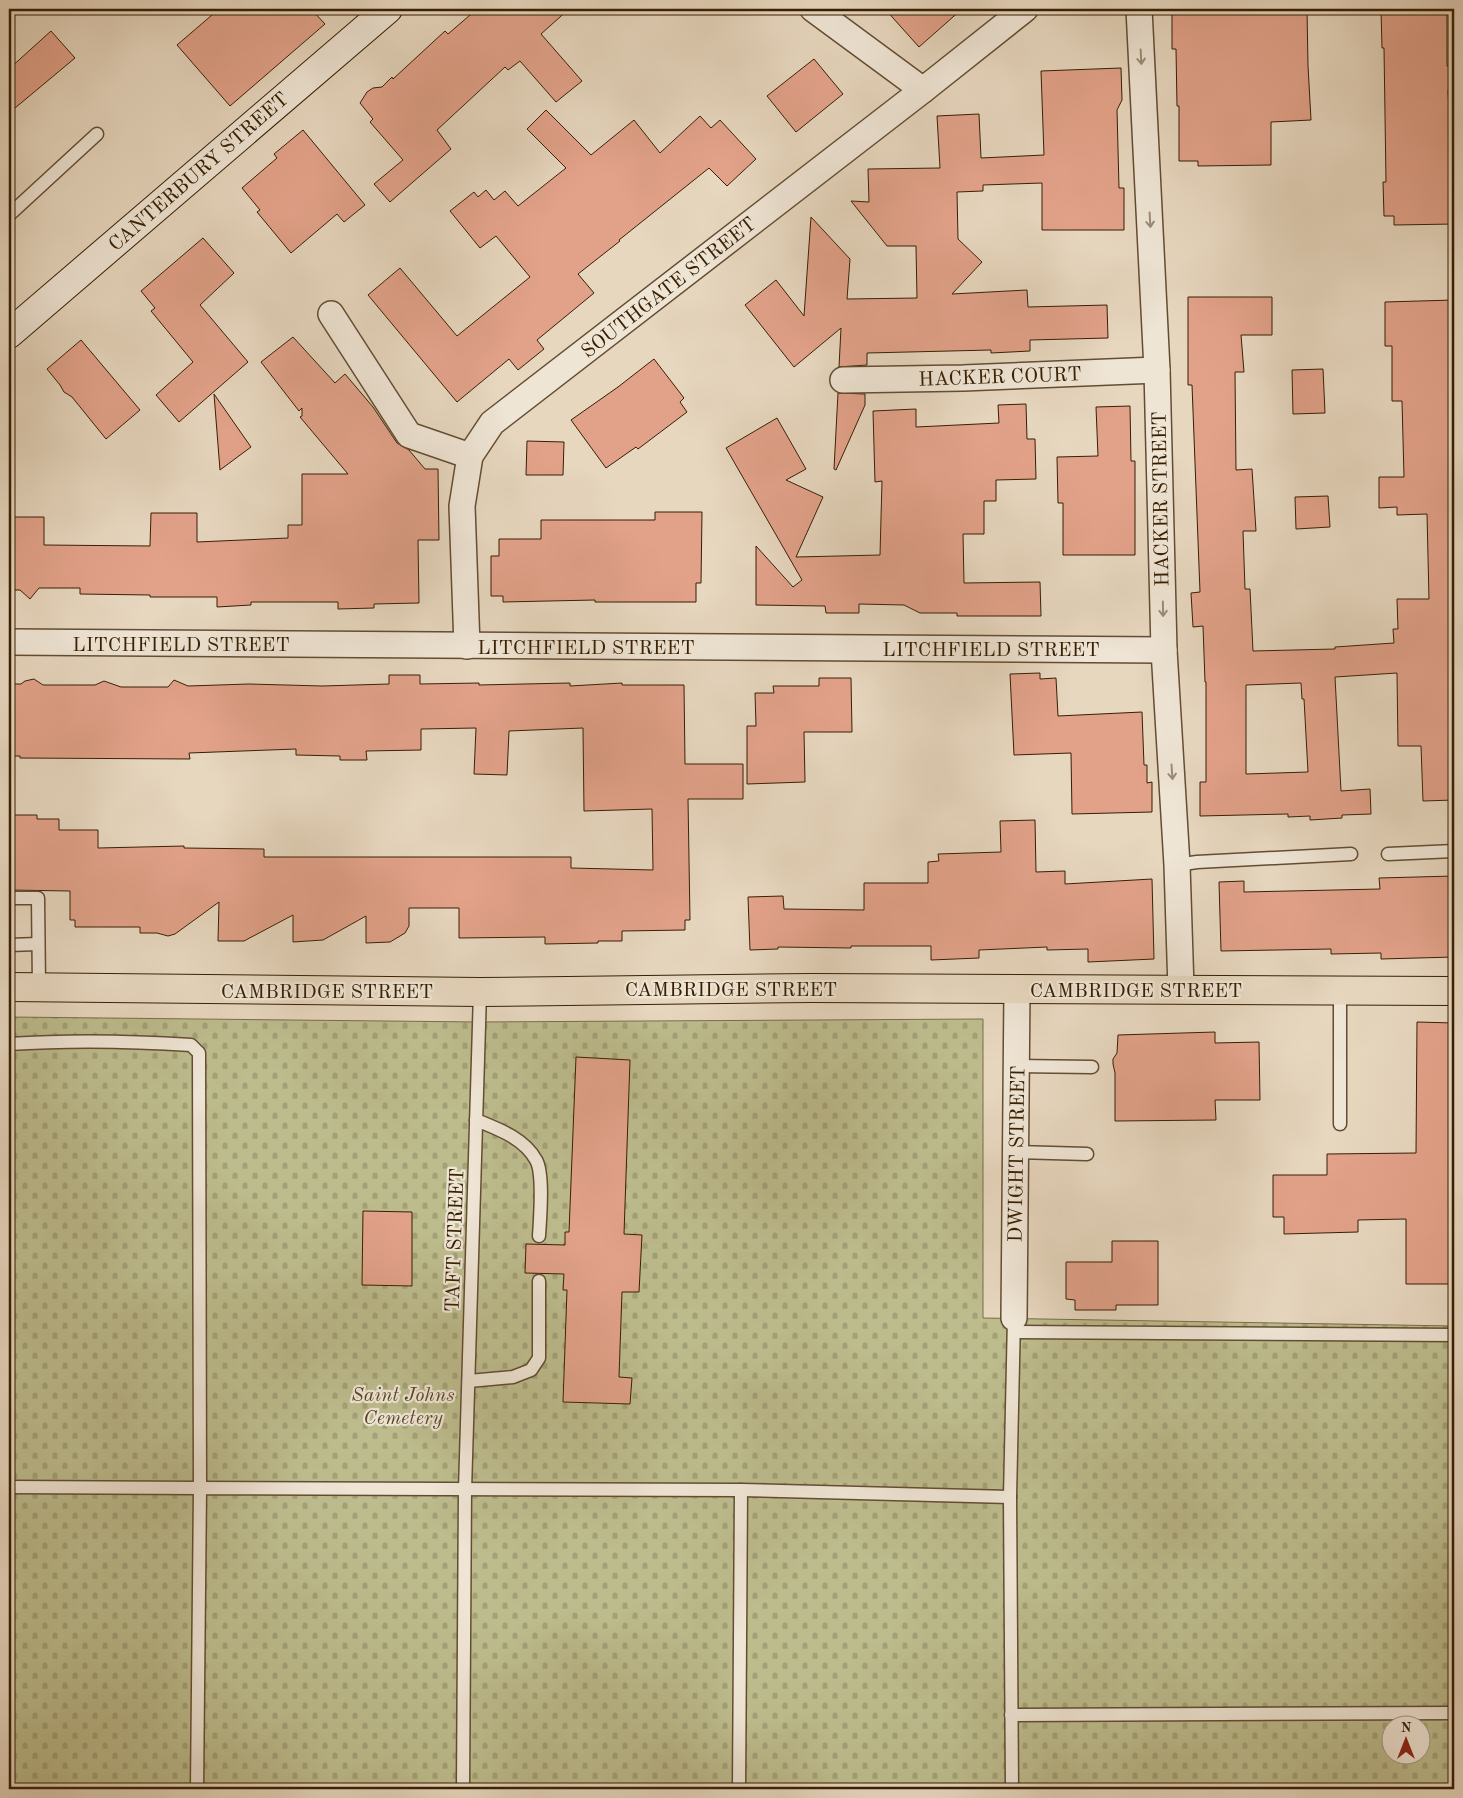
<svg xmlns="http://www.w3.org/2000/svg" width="1463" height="1798" font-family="'Old Standard TT',serif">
  <defs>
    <pattern id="cemetery-stones" width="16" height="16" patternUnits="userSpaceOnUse" patternTransform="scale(1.25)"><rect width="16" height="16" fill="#bdbc8d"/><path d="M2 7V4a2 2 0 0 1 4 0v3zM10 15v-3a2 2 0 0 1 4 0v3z" fill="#a3a178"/></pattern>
  </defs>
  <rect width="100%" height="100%" fill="#e7d7bf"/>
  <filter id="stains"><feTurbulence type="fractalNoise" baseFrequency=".004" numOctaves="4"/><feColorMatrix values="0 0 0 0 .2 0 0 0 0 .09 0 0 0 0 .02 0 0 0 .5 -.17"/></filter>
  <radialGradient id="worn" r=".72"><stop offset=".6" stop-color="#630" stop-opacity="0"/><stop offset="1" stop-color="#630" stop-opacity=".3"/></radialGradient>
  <path fill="url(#cemetery-stones)" stroke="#7a6e48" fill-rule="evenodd" d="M 9,1017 L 479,1022 L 983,1019 L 983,1318 L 1454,1326 L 1454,1789 L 9,1789 ZM 1390,1726 L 1420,1726 L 1420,1756 L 1390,1756 Z"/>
  <g fill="#e2a28a" stroke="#371f03" fill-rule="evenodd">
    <path d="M 219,9 L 311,9 L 325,24 L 230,106 L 177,45 Z"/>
    <path d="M 477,9 L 569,9 L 541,34 L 582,81 L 556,102 L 520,61 L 508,70 L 505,67 L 437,130 L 451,149 L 390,202 L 374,184 L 403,160 L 370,122 L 373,119 L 360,103 L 367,92 L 373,88 L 382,87 L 392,77 L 393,79 L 445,31 L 448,34 Z"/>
    <path d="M 885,9 L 962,9 L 919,47 Z"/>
    <path d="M 1179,9 L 1307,9 L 1308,66 L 1311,120 L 1271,122 L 1271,165 L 1198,166 L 1198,161 L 1179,161 L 1179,106 L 1177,106 L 1176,49 L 1172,49 L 1172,11 L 1179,11 Z"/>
    <path d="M 1381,9 L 1447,9 L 1447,66 L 1451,66 L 1451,90 L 1448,90 L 1452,181 L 1454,181 L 1454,224 L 1394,225 L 1394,216 L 1384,216 L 1383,182 L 1386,182 L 1384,48 L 1382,48 Z"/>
    <path d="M 51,31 L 75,58 L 9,113 L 9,69 Z"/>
    <path d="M 814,59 L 843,94 L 796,132 L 767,96 Z"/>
    <path d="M 1121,68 L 1122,100 L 1117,110 L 1119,188 L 1124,188 L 1124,230 L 1042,230 L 1042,183 L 983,185 L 983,191 L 957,192 L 958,239 L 982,262 L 952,294 L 1027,290 L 1028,307 L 1107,305 L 1108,338 L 1030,340 L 1030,351 L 991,353 L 991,350 L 867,353 L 867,365 L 839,367 L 841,328 L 794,367 L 745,305 L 776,280 L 804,316 L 811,217 L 850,259 L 847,299 L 917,298 L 916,246 L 887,246 L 851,201 L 869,202 L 868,169 L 940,168 L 937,116 L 979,114 L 981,158 L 1044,155 L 1041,71 Z"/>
    <path d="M 546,110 L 591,155 L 634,120 L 660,153 L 700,116 L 711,128 L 720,120 L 756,159 L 727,186 L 709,168 L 619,240 L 620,241 L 578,274 L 594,293 L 537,340 L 544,349 L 518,370 L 509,359 L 457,402 L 368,295 L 400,268 L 457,336 L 530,277 L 496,236 L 480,248 L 450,211 L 474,192 L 478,197 L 486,190 L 494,200 L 505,191 L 518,206 L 566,168 L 527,129 Z"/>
    <path d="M 303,130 L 365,205 L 344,222 L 337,214 L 291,253 L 257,212 L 260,210 L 242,188 L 277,158 L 274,154 Z"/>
    <path d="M 203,238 L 234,273 L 200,305 L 248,362 L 179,422 L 156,395 L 193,362 L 151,311 L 155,308 L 141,291 Z"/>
    <path d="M 1188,297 L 1272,297 L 1272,335 L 1241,335 L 1244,372 L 1235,372 L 1236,470 L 1252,469 L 1256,531 L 1243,531 L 1245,589 L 1250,589 L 1253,651 L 1335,649 L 1335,647 L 1394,643 L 1393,629 L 1398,629 L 1397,599 L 1429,599 L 1427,514 L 1397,515 L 1397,507 L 1379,508 L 1379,477 L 1404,477 L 1402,401 L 1392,401 L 1392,346 L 1385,346 L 1385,302 L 1454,300 L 1454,800 L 1423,801 L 1421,746 L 1398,746 L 1397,673 L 1335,677 L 1341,791 L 1370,789 L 1371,814 L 1342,815 L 1342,818 L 1310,820 L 1310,816 L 1288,817 L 1288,814 L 1200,816 L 1200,782 L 1206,782 L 1206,682 L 1205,682 L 1203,626 L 1193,627 L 1191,593 L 1200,592 L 1192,385 L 1188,385 ZM 1301,683 L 1302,699 L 1304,699 L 1308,772 L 1246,774 L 1246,685 Z"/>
    <path d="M 293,337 L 335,383 L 345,374 L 373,407 L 397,443 L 409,450 L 425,469 L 438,469 L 439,540 L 418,540 L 419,603 L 374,604 L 374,608 L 338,609 L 338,602 L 251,602 L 251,605 L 217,607 L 217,597 L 150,597 L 150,595 L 80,594 L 80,588 L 39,588 L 30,599 L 20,590 L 9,590 L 9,517 L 44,517 L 44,545 L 150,546 L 151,513 L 197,513 L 197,542 L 288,538 L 288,525 L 302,525 L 302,474 L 348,474 L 300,417 L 302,416 L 302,408 L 299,411 L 261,362 Z"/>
    <path d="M 81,340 L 140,410 L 106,439 L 72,397 L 64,392 L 60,385 L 47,369 Z"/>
    <path d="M 654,359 L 684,398 L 680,402 L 687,412 L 638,449 L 636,447 L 606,468 L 571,420 L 618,387 Z"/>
    <path d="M 1323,369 L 1325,413 L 1293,414 L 1292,370 Z"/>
    <path d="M 838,393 L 865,394 L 865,405 L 836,470 L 834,469 Z"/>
    <path d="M 214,394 L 251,447 L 220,470 Z"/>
    <path d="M 1026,404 L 1027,439 L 1035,439 L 1036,479 L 996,480 L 996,501 L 984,501 L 984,534 L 963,534 L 964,583 L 1040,582 L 1041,616 L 957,616 L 957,613 L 920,613 L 904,605 L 859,604 L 859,613 L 826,613 L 825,606 L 756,605 L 756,546 L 793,587 L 802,580 L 726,448 L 777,418 L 806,469 L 786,480 L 823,497 L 796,557 L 880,555 L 882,481 L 875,482 L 873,411 L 916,409 L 916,427 L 999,423 L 998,405 Z"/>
    <path d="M 1130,406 L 1131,461 L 1135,461 L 1135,555 L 1063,555 L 1063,503 L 1058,503 L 1057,457 L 1098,456 L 1096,407 Z"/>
    <path d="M 527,441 L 564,442 L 563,475 L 526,475 Z"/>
    <path d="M 1328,496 L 1330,527 L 1296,529 L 1295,497 Z"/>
    <path d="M 655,512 L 702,512 L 701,583 L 696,583 L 696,602 L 595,602 L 595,600 L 503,602 L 503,596 L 491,596 L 491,556 L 499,556 L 499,539 L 541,539 L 541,520 L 655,520 Z"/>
    <path d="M 1040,673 L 1040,679 L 1056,678 L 1058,716 L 1142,712 L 1144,765 L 1147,765 L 1147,783 L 1152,782 L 1152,812 L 1072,814 L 1071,753 L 1014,755 L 1010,674 Z"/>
    <path d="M 389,675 L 420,675 L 420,684 L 479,683 L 479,685 L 570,683 L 570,686 L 622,683 L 622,685 L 684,685 L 685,764 L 743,764 L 743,799 L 688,799 L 690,920 L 685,920 L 685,930 L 622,931 L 622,941 L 598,941 L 598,943 L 545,944 L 545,937 L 459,938 L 459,908 L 409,908 L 409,926 L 405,933 L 390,942 L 366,943 L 366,916 L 323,940 L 293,942 L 293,915 L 244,941 L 218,941 L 219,902 L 175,934 L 168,936 L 157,933 L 140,933 L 140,927 L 75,927 L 75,920 L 70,920 L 70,891 L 9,890 L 9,844 L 12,844 L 11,815 L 37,815 L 37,819 L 59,819 L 59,830 L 98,830 L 98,848 L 184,846 L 184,848 L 264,849 L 264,857 L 571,857 L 571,868 L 653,870 L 652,809 L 584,811 L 583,728 L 509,731 L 507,775 L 474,774 L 476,728 L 421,729 L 421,750 L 366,751 L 367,760 L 340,760 L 340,756 L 296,755 L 296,749 L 189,753 L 190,759 L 20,758 L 20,756 L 9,756 L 9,684 L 21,684 L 25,681 L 34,679 L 43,685 L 95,685 L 104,681 L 121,687 L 168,687 L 174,680 L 188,686 L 249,684 L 322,686 L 389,684 Z"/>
    <path d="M 819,678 L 851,678 L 852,732 L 804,732 L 805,782 L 747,784 L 747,726 L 756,726 L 755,693 L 774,693 L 773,686 L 819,686 Z"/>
    <path d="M 1035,820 L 1036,872 L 1065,871 L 1065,884 L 1152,879 L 1154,959 L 1088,962 L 1088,949 L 1047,950 L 1047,947 L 979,950 L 979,958 L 931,960 L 931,946 L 851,946 L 851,948 L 778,947 L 778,949 L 750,950 L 748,897 L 783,896 L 784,909 L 864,910 L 864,883 L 928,883 L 928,862 L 939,861 L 938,854 L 1001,852 L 1000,821 Z"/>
    <path d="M 1454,876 L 1454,957 L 1381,959 L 1381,953 L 1331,954 L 1331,949 L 1221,951 L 1219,882 L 1244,881 L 1244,892 L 1380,889 L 1379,878 Z"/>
    <path d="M 1417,1022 L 1454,1023 L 1454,1284 L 1406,1284 L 1406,1219 L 1358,1220 L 1358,1232 L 1284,1234 L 1284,1217 L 1273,1217 L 1273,1175 L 1327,1175 L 1327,1154 L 1416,1153 Z"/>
    <path d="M 1215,1032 L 1215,1043 L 1259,1042 L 1260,1100 L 1215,1100 L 1216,1120 L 1115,1121 L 1115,1073 L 1113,1064 L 1113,1059 L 1117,1053 L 1118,1035 Z"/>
    <path d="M 576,1057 L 630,1060 L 624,1234 L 642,1235 L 639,1292 L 622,1292 L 619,1377 L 632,1378 L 630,1404 L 563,1402 L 567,1290 L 563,1290 L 564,1274 L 525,1273 L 526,1244 L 565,1245 L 565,1232 L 569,1232 Z"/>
    <path d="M 363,1211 L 412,1212 L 412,1286 L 362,1285 Z"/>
    <path d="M 1112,1241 L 1158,1241 L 1158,1305 L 1116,1305 L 1116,1310 L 1075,1310 L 1075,1300 L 1066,1299 L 1066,1262 L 1112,1262 Z"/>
  </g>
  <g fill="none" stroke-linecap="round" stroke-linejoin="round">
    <g stroke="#634d32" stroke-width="15">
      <g id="lane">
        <path d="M 9,215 L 97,134"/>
        <path d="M 1388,854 L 1454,851"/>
        <path d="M 1177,865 L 1197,862 L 1351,854"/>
        <path d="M 9,898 L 38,898 L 39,987"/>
        <path d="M 9,945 L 38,944"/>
        <path d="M 1340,991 L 1340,1124"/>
        <path d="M 9,1044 C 69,1040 131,1041 191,1045 L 199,1053 L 200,1488 L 9,1487"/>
        <path d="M 1016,1066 L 1092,1067"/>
        <path d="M 476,1120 C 498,1129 524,1138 536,1160 C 544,1173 540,1219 539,1236"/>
        <path d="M 1016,1152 L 1087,1154"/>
        <path d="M 1014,1332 L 1454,1335"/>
        <path d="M 469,1381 L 513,1377 L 531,1370 L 539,1358 L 539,1281"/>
        <path d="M 1011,1715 L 1454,1713"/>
        <path d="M 197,1789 L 200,1488 L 741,1490 L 1010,1497"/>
        <path d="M 463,1789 L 465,1490 L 480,992"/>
        <path d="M 739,1789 L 741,1490"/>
        <path d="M 1012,1789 L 1010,1497 L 1014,1318"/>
      </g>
    </g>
    <g stroke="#634d32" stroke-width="28">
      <g id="street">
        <path d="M 813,9 L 923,90"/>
        <path d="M 1139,9 L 1157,370 L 1164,650 L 1177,865 L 1181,989"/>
        <path d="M 331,314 L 409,435 L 470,456"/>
        <path d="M 843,380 L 963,378 L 1157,370"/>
        <path d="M 9,642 L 1164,650"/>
        <path d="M 467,646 L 462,506 L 470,456 L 492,423 L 923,90 L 1025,9"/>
        <path d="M 1014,1318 L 1017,989"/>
      </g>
    </g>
    <g stroke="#371f03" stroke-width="30">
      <path id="secondary" d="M 9,334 L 388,9"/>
    </g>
    <g stroke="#371f03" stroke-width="30">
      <path id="primary" d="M 9,987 L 480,992 L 811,988 L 1454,991"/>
    </g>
    <use href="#lane" stroke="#efe5d5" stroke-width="12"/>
    <use href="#street" stroke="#efe5d5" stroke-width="25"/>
    <use href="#secondary" stroke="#efe5d5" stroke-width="28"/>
    <use href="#primary" stroke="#e7d7bf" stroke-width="28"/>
  </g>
  <defs><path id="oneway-shaft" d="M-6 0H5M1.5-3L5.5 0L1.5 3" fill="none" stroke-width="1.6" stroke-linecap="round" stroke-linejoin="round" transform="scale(1.25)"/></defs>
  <g stroke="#9c8c76">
    <use href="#oneway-shaft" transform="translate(1141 57) rotate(87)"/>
    <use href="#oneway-shaft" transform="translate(1150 220) rotate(87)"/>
    <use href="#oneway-shaft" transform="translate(1163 609) rotate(89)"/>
    <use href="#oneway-shaft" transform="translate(1172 772) rotate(86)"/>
  </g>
  <g text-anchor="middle" stroke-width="4.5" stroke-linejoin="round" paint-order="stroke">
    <g font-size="20" fill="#371f03" stroke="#efe5d5">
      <text transform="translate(198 171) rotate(-41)" y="7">CANTERBURY STREET</text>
      <text transform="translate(668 287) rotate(-38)" y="7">SOUTHGATE STREET</text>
      <text transform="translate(1000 376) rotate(-2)" y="7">HACKER COURT</text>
      <text transform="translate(1160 499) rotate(-91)" y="7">HACKER STREET</text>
      <text x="181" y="651">LITCHFIELD STREET</text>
      <text x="586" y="654">LITCHFIELD STREET</text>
      <text x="991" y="656">LITCHFIELD STREET</text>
      <text x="731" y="996">CAMBRIDGE STREET</text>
      <text x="1136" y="997">CAMBRIDGE STREET</text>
      <text x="327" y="998">CAMBRIDGE STREET</text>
      <text transform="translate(1016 1154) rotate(-89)" y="7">DWIGHT STREET</text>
      <text transform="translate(454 1240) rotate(-88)" y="7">TAFT STREET</text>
    </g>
    <g font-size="20" font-style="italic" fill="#584626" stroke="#efe5d5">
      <text x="403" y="1401">Saint Johns<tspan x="403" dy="23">Cemetery</tspan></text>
    </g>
  </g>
  <rect width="1463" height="1798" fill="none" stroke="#e7d7bf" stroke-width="30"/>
  <rect x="10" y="10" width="1443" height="1778" fill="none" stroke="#371f03" stroke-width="2.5"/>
  <rect x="15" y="15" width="1433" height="1768" fill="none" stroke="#371f03"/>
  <g transform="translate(1406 1740)"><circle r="24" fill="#efe5d5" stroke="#a59681"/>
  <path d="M0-4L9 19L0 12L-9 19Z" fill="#8f2418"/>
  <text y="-8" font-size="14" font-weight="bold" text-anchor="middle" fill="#371f03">N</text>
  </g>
  <rect width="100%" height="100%" filter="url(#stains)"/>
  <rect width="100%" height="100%" fill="url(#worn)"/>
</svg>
